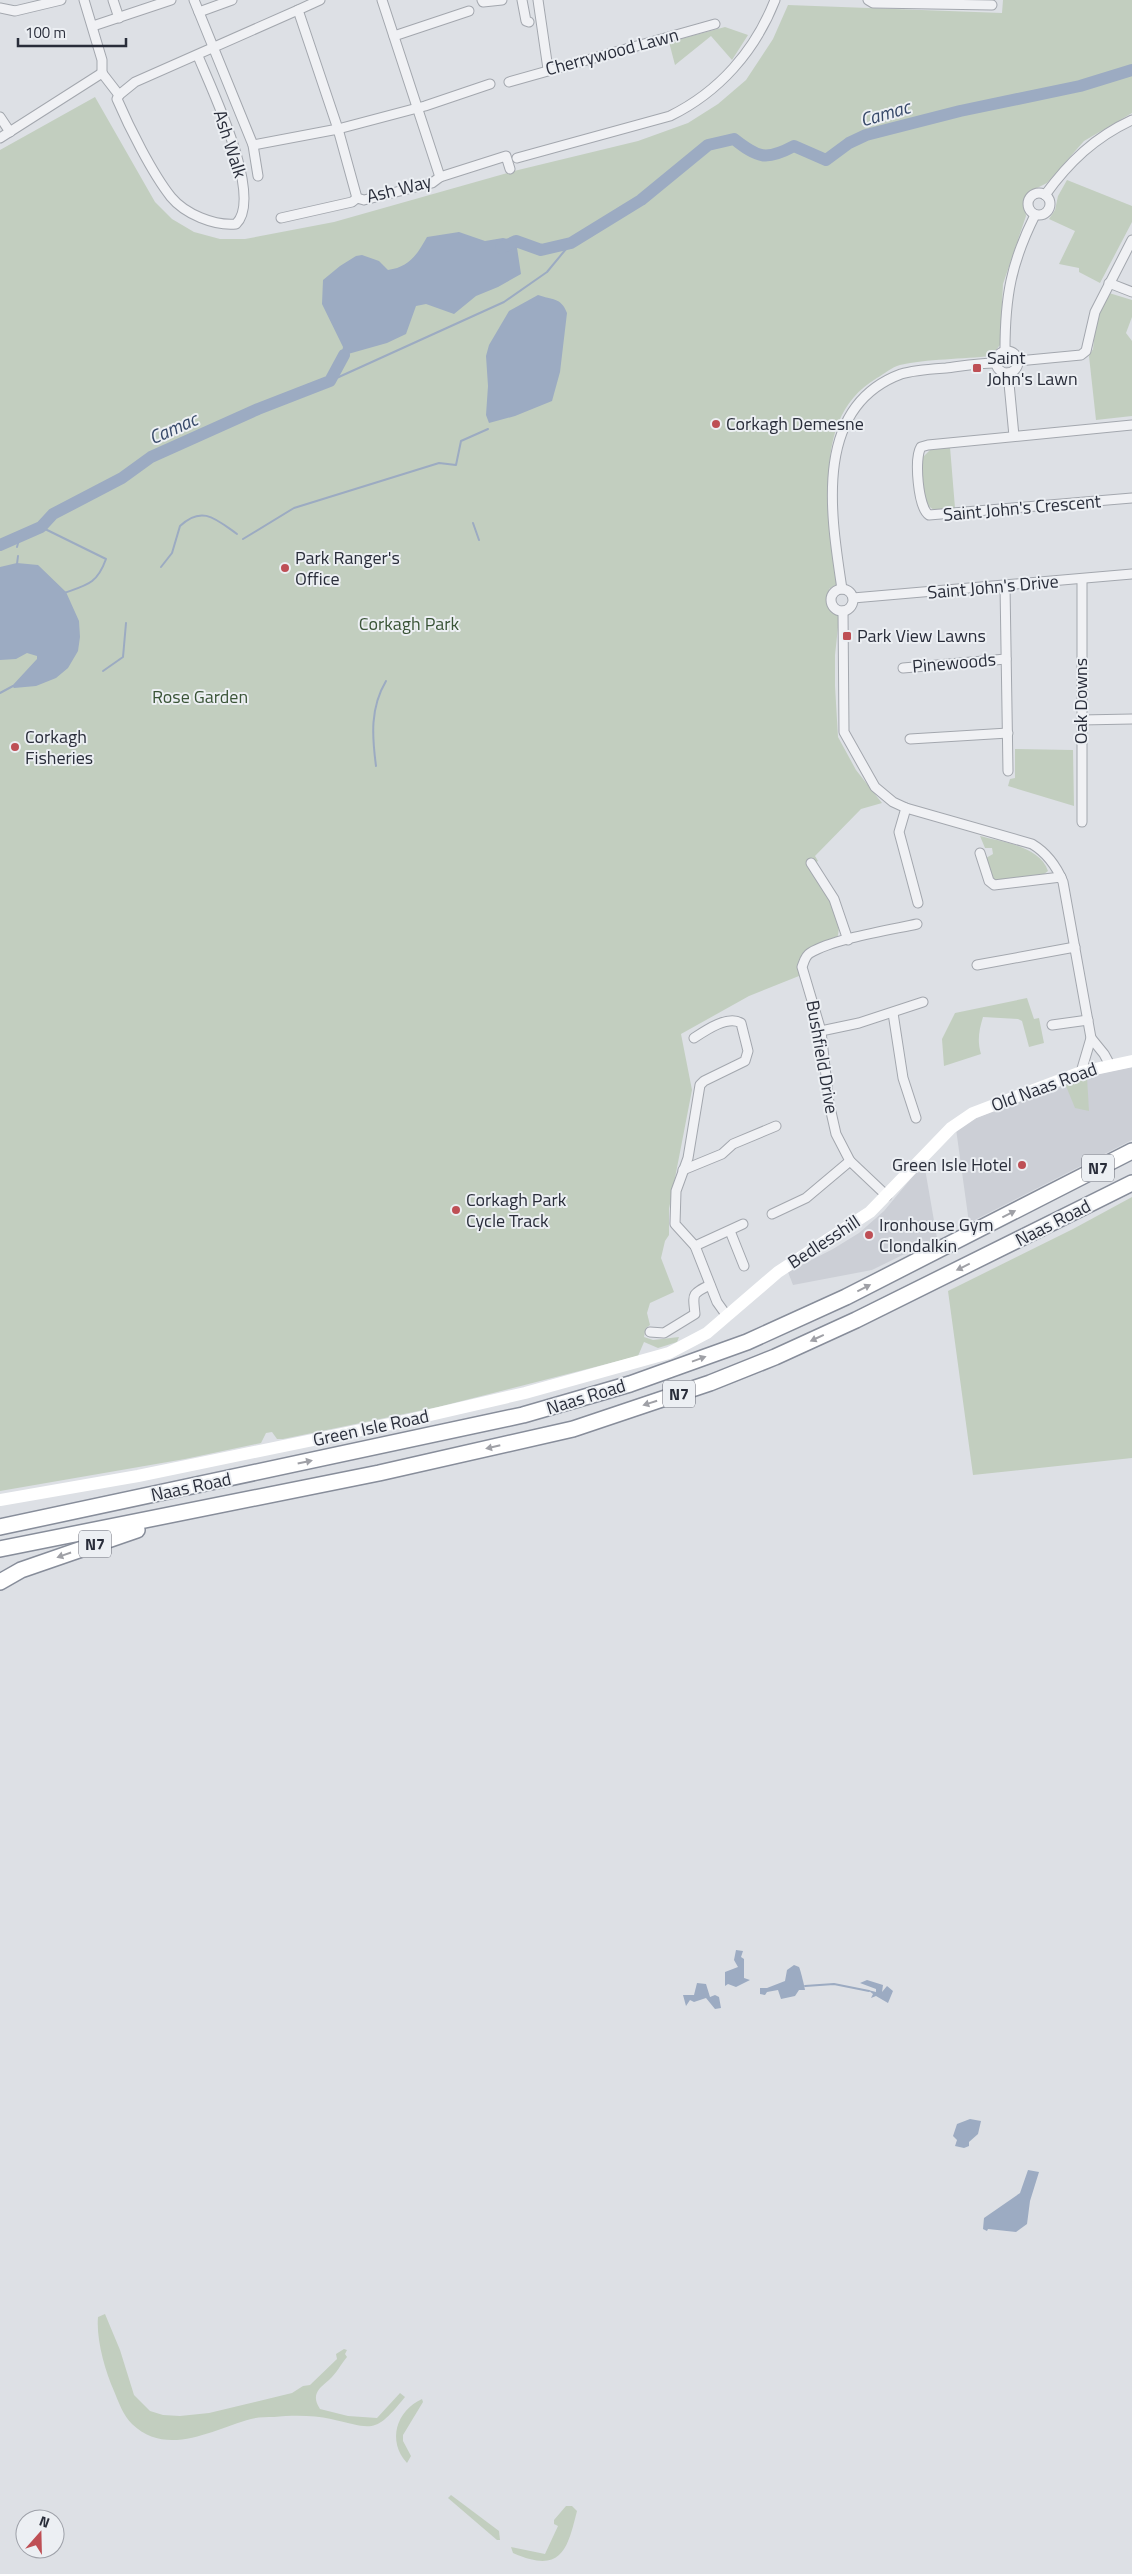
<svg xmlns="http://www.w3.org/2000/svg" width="1132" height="2574" font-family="'Titillium Web',sans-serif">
  <rect width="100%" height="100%" fill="#dde0e5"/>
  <g fill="#cccfd6">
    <path d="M 1132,1067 L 1132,1140 L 969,1223 L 956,1129 L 967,1122 L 1069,1080 Z"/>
    <path d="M 924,1163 L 937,1238 L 872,1270 L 793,1285 L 788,1272 L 833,1249 L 859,1233 L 884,1211 Z"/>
  </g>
  <g fill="#c2cebf">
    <path d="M 1003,0 L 1132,0 L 1132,113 L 1084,141 L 1047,183 L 1031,191 L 1025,207 L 1026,216 L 1003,284 L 1000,345 L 991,356 C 964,359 926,359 900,365 C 892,367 884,374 877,378 C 807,419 832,517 839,583 L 829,589 L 829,602 L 839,618 L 835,655 L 835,686 L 838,737 L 856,770 L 882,803 L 861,809 L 815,856 L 818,861 L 810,866 C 823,886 845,914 837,939 L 802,956 L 799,963 L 799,976 L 749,996 L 681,1034 L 692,1090 L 669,1209 L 669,1235 L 665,1241 L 661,1258 L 674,1292 L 650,1303 L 647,1313 L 650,1325 L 646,1328 L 644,1337 L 653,1340 L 679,1337 L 677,1342 L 658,1348 L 644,1342 L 638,1356 L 438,1407 L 283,1439 L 277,1439 L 272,1432 L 266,1433 L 261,1443 L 185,1459 L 0,1491 L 0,150 L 95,97 L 155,202 L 172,219 L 194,232 L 220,239 L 245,239 L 334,222 L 514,171 L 638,141 L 688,123 L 718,104 L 746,80 L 773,39 L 788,5 L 1002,13 Z"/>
    <path d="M 725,27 L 748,35 L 732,60 L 711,36 L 675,65 L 669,42 Z"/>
    <path d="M 1067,180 L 1132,206 L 1132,222 L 1100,283 L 1079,272 L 1079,268 L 1059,264 L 1075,231 L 1049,219 L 1055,210 L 1058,196 Z"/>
    <path d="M 1109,293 L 1132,300 L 1132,317 L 1126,333 L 1132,341 L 1132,416 L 1096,420 L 1089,356 L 1093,349 L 1096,321 Z"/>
    <path d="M 950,447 L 955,508 L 935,510 C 919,505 923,472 922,458 L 930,450 Z"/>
    <path d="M 1015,749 L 1073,750 L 1074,806 L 1008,786 L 1010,779 L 1015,778 Z"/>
    <path d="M 980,836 C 1002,842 1040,846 1048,871 L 1044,874 L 995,883 L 986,858 L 993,854 L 992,848 L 985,848 Z"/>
    <path d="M 1027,998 L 1034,1019 L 1039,1018 L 1044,1043 L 1029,1047 L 1022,1021 L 1018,1019 L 983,1017 C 979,1030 977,1041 981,1054 L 944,1066 L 942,1039 L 955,1013 Z"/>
    <path d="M 1087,1077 L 1089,1111 L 1075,1108 L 1066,1086 L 1068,1083 Z"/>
    <path d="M 1132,1197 L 1132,1458 L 973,1475 L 948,1291 L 1073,1229 Z"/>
    <path d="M 105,2314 L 120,2350 L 134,2395 L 150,2411 L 163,2415 L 180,2416 L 209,2413 L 292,2393 L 303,2386 L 310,2385 L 337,2359 L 336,2354 L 344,2349 L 347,2350 L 345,2354 L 347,2357 C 341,2364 336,2374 329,2380 C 318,2389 311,2395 320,2409 L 348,2416 L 377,2418 L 400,2393 L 405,2397 C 375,2434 374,2429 331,2419 C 314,2415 292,2415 274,2417 C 266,2417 258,2417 251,2419 C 214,2429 167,2458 132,2424 C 123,2415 119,2403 114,2391 C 105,2371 96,2339 98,2317 Z"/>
    <path d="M 422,2399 L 423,2402 L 403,2435 L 403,2441 L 411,2456 L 407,2463 C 387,2441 396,2411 422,2399 Z"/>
    <path d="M 451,2495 L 499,2531 L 500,2540 L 497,2540 L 448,2498 Z"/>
    <path d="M 566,2506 L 572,2506 L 577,2511 C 567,2551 561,2574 513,2553 L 511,2547 L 545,2554 L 558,2526 L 554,2524 L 554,2520 Z"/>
  </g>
  <g fill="#9cabc2">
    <path d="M 459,232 L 485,241 L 503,238 L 516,241 L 521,274 L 498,287 L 476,296 L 454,314 L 426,304 L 416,306 L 406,334 L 387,343 L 348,354 L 340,368 L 335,368 L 340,361 L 343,347 L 322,304 L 323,280 L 340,266 L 356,256 L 362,255 L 379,261 L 388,270 C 409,267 417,255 427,237 Z"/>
    <path d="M 538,295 C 552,300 561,297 567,313 L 560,372 L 552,401 L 515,416 L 489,423 L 486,415 L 488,386 L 486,356 L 489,345 L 509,311 Z"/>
    <path d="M 17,563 L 38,565 L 66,592 L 79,621 L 80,637 L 78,651 L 68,668 L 56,678 L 36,686 L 14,688 L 12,686 L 37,659 L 37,656 L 27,653 L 16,659 L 0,660 L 0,567 Z"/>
    <path d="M 736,1950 L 743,1951 L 741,1957 L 744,1959 L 744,1978 L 750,1980 L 736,1987 L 728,1984 L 725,1986 L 725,1972 L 738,1967 L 734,1960 Z"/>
    <path d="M 794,1965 L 799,1967 C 800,1968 805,1988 805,1990 L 799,1990 L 795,1996 L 781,1999 L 778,1990 L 767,1992 L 765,1995 L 760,1994 L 760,1988 L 767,1988 L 785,1981 L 787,1970 Z"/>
    <path d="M 867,1980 L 883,1985 L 882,1992 L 887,1986 L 893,1991 L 888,2003 L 876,1996 L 871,1998 L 873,1994 L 868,1990 L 876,1992 L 876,1989 L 860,1983 Z"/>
    <path d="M 697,1983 L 706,1984 L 710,1997 L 715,1995 L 719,1997 L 721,2008 L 715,2009 L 706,1998 L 694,2002 L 690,2000 L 686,2006 L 683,1995 L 694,1995 Z"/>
    <path d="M 970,2119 L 981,2121 L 978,2134 L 969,2142 L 969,2146 L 964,2148 L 955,2146 L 957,2140 L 953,2136 L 957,2124 Z"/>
    <path d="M 1028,2170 L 1039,2172 L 1030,2201 L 1027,2224 L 1016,2232 L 988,2229 L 987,2231 L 983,2229 L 984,2218 L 1020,2193 Z"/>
  </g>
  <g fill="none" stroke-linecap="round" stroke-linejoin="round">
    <g stroke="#9cabc2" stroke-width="2">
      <path d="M 330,381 L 504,302 L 547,272 L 571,243"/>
      <path d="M 473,523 L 479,540"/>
      <path d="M 41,527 L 106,559 C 97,584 87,585 64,593"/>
      <path d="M 243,539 L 294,508 L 439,463 L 456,465 L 461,441 L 488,429"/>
      <path d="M 17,547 L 20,536"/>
      <path d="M 17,564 L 18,556"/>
      <path d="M 161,567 L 172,553 L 180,526 C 202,505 216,519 237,534"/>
      <path d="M 103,671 L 123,657 L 126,623"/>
      <path d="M 0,693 L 13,686"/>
      <path d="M 376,766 C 372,736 370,708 386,681"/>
      <path d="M 805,1986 L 834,1984 L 869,1991"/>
    </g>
    <g stroke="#9cabc2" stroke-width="12">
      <path d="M 501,248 L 516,241 L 541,250 L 571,243 L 641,200 L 708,145 L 734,139 C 758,158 766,161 794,146 L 826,160 L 849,143 L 866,135 L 960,111 L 1080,86 L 1132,70"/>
      <path d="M 0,545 L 41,527 L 53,514 L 122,478 L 151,457 L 258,409 L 330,381 L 344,355"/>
    </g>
    <g stroke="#a3a7ae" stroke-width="11">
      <g id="street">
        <path d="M 84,0 L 102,60 L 102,73"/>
        <path d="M 113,0 L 119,18"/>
        <path d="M 194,0 L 253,145 L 258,176"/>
        <path d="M 320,0 L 298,10 L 338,129 L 425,106 L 490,84"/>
        <path d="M 382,0 L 440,177 L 506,156 L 510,169"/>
        <path d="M 482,0 L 483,2 L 502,0"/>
        <path d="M 522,0 L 526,21 L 529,22"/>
        <path d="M 538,0 L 548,69"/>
        <path d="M 868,0 L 873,3 L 992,5"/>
        <path d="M 0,8 L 15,11 L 61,0"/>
        <path d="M 199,12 L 232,0"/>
        <path d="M 93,26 L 171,0"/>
        <path d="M 394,36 L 469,11"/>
        <path d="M 102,73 L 119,95"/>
        <path d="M 509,82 L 715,24"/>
        <path d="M 119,95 L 117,99 C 129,127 152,173 171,197 C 185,214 214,226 236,224 C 264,197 211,88 198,56"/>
        <path d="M 119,95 L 135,82 L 298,10"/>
        <path d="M 0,117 L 10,132"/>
        <path d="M 0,138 L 102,73"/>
        <path d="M 253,145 L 338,129 L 357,198"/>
        <path d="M 517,158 L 670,116 C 719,92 755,51 775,0"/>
        <circle cx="1039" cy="204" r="11"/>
        <path d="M 1045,195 C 1069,162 1095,137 1132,120"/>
        <path d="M 281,218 L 352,202 L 357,198 L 364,200 L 432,183 L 440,177"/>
        <path d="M 1109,283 L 1132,292"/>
        <path d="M 1005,350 C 1005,297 1011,263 1035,215"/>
        <circle cx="1007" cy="362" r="11"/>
        <path d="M 1018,361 L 1081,355 L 1086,351 L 1095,312 L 1132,240"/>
        <path d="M 1008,373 L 1014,436"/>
        <path d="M 1132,425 L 928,445 L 921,447 C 914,458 918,508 929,515 L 1132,498"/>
        <path d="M 1005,586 L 1008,771"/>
        <path d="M 842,589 C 831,516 812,407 901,374 C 914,370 932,369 946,368 C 962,366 979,363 995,363"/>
        <circle cx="842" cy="600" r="11"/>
        <path d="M 853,598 L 1132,574"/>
        <path d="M 843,611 L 844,732 L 875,787 L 893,802 L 906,808 L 1032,844 C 1047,853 1056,865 1063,882 L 1091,1038 L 1081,1072"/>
        <path d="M 903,668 L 1006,659"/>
        <path d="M 1081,720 L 1132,719"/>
        <path d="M 910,739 L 1008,733"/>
        <path d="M 906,808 L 899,832 L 918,903"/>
        <path d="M 1082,822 L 1082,580"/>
        <path d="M 980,853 L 989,881 L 994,885 L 1061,877"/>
        <path d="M 811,863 L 834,899 L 848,940"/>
        <path d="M 977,965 L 1075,947"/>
        <path d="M 893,1013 L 903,1078 L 916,1118"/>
        <path d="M 1052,1025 L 1088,1020"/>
        <path d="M 821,1031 L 859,1023 L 923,1002"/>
        <path d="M 694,1038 C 706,1030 728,1015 741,1023 L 748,1051 L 745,1061 L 704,1081 L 700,1085 L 688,1158 L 676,1191 L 675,1224 L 695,1246 L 717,1302 L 727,1316"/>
        <path d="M 1091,1038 L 1104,1054 L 1110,1065"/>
        <path d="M 683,1170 L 722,1154 L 733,1144 L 776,1126"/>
        <path d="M 887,1196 L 850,1161 L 836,1134 L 829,1103 L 821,1031 L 802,967 C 804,962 805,956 810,953 C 833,939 889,930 917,924"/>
        <path d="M 772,1214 L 806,1198 L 850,1161"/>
        <path d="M 730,1231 L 744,1266"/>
        <path d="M 695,1246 L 743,1224"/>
        <path d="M 650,1332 L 664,1333 L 695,1314 C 693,1294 691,1294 710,1285"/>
      </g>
    </g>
    <g stroke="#878d9a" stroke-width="18">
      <g id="highway">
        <path d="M 0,1527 L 523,1415 L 630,1384 L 747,1342 L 846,1297 L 1132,1151"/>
        <path d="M 0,1549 L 379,1473 L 573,1429 L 710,1383 L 775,1357 L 856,1320 L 1132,1183"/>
        <path d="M 0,1582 L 21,1570 L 137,1530"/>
      </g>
    </g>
    <use href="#street" stroke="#f0f1f4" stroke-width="9"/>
    <path stroke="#fff" stroke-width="12" d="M 0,1500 L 138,1476 L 400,1422 L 525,1393 L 669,1353 L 707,1333 L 778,1272 L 870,1212 L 951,1128 L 973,1113 L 1081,1072 L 1132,1061"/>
    <use href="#highway" stroke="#fff" stroke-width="15"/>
  </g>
  <defs><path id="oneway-solid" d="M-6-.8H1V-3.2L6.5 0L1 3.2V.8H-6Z" transform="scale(1.25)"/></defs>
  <g fill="#9fa0a6">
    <use href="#oneway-solid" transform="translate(1009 1214) rotate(-27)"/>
    <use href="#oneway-solid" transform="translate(963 1267) rotate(154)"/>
    <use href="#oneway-solid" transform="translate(864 1288) rotate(-27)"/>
    <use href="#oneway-solid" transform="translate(817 1338) rotate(155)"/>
    <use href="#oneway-solid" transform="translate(699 1359) rotate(-20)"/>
    <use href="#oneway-solid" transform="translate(650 1403) rotate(162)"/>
    <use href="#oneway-solid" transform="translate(493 1447) rotate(167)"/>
    <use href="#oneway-solid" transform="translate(305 1462) rotate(-12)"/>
    <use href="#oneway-solid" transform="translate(64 1555) rotate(161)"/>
  </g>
  <g fill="#be4f55" stroke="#eceff3" stroke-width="2">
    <rect x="972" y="363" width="10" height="10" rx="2.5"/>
    <circle cx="716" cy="424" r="5"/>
    <circle cx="285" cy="568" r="5"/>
    <rect x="842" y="631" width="10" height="10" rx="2.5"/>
    <circle cx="15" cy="747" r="5"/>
    <circle cx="1022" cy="1165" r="5"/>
    <circle cx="456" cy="1210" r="5"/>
    <circle cx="869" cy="1235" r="5"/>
  </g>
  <g text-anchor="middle" stroke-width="4" stroke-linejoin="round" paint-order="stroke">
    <g fill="#eceff3" stroke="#646772" stroke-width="1">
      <rect x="1082" y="1154.5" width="32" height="27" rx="4"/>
      <rect x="663" y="1380.5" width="32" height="27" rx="4"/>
      <rect x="79" y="1530.5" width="32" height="27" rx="4"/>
    </g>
    <g font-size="16" font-weight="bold" fill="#292d3a">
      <text x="1098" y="1174">N7</text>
      <text x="679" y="1400">N7</text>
      <text x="95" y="1550">N7</text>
    </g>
    <g font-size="18" fill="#292d3a" stroke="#eceff3">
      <text transform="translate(612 52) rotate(-15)" y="6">Cherrywood Lawn</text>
      <text transform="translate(230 144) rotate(72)" y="6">Ash Walk</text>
      <text transform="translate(399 189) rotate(-14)" y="6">Ash Way</text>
      <text transform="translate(1022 508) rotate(-5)" y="6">Saint John's Crescent</text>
      <text transform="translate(993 587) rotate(-5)" y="6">Saint John's Drive</text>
      <text transform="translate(954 663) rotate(-5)" y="6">Pinewoods</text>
      <text transform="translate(1081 701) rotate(-90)" y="6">Oak Downs</text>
      <text transform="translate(822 1057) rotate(80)" y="6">Bushfield Drive</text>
      <text transform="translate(1044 1087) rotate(-20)" y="6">Old Naas Road</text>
      <text transform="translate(1053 1223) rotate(-27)" y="6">Naas Road</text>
      <text transform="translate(824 1242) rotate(-33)" y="6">Bedlesshill</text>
      <text transform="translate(586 1397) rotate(-17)" y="6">Naas Road</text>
      <text transform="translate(371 1428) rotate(-12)" y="6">Green Isle Road</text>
      <text transform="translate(191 1487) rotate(-12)" y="6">Naas Road</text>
    </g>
    <g font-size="18" fill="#292d3a" stroke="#eceff3" text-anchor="start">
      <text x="987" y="364">Saint<tspan x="987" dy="21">John's Lawn</tspan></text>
      <text x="726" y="430">Corkagh Demesne</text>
      <text x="295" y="564">Park Ranger's<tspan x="295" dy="21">Office</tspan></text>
      <text x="857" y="642">Park View Lawns</text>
      <text x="25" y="743">Corkagh<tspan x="25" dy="21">Fisheries</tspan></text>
      <text x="1012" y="1171" text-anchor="end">Green Isle Hotel</text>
      <text x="466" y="1206">Corkagh Park<tspan x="466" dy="21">Cycle Track</tspan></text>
      <text x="879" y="1231">Ironhouse Gym<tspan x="879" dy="21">Clondalkin</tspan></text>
    </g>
    <g font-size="18" fill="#3a5437" stroke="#eceff3">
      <text x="409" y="630">Corkagh Park</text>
      <text x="200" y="703">Rose Garden</text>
    </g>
    <g font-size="19" font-style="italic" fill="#374969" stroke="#eceff3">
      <text transform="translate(885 113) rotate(-16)" y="7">Camac</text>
      <text transform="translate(173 428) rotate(-24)" y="7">Camac</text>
    </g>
  </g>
  <g transform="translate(40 2534) rotate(20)"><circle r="24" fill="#eceff3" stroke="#9ea1a9"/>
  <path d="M0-4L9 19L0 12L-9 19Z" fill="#be4f55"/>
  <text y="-8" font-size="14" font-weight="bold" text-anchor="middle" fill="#292d3a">N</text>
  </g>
  <path d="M18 38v8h108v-8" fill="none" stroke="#292d3a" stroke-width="2.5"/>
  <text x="25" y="38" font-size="15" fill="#292d3a" stroke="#eceff3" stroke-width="4" paint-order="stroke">100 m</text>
</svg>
